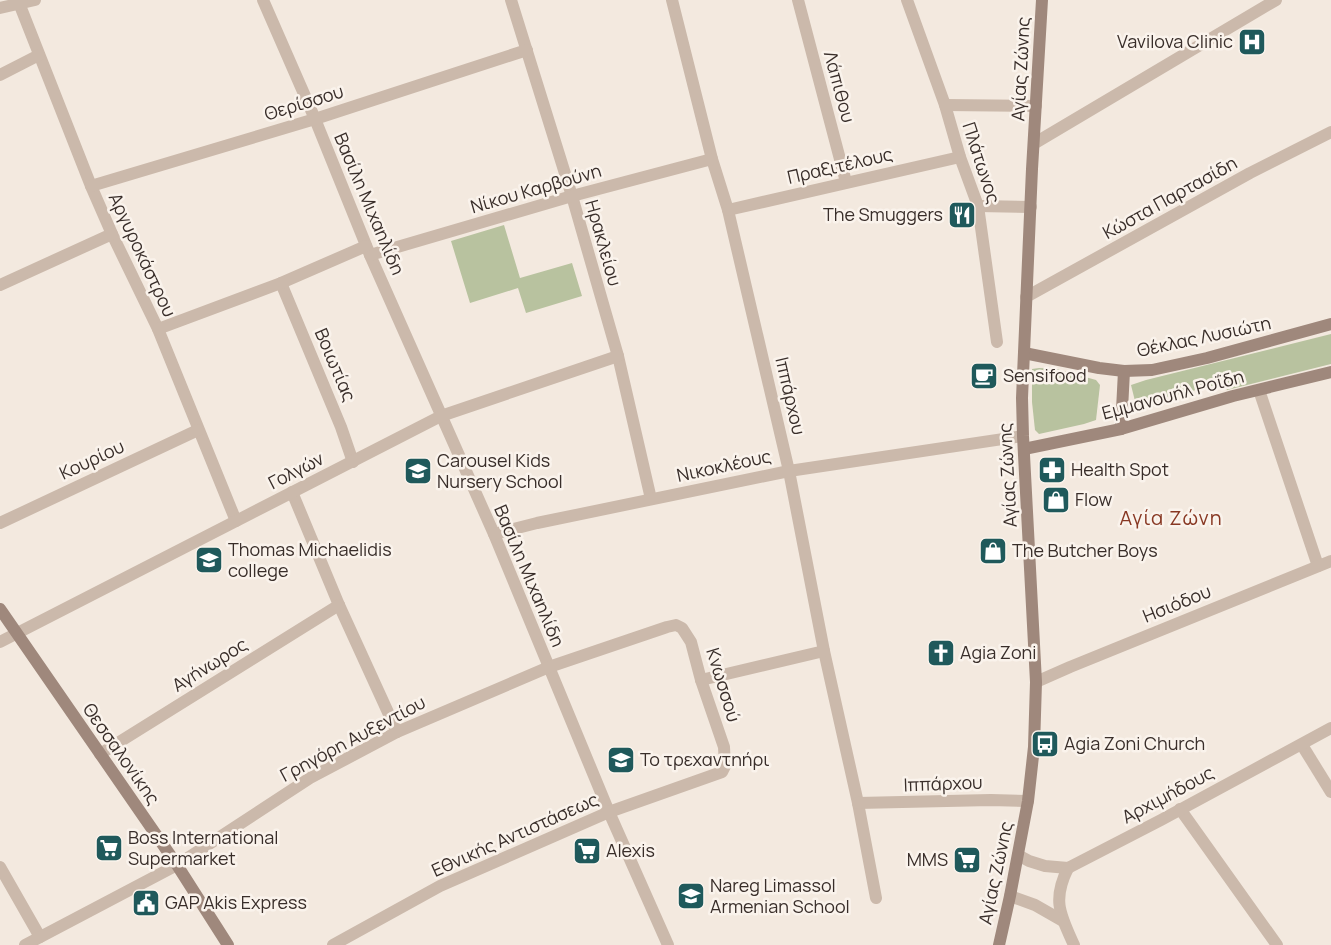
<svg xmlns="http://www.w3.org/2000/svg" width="1331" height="945" font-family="Manrope,sans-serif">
  <rect width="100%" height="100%" fill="#f3e9df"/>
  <g fill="#b8c29f">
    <path d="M 504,225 L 520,278 L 572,263 L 582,296 L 526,313 L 518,288 L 470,303 L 451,241 Z"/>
    <path d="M 1331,334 L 1331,364 L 1227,390 L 1224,383 L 1136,405 L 1131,385 L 1146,380 Z"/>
    <path d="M 1039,368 L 1057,369 L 1096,380 L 1100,385 L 1096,420 L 1084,424 L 1039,434 L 1035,430 L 1032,402 L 1032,369 Z"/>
  </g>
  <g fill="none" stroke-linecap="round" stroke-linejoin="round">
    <g stroke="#cbb9ab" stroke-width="12">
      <path d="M 263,0 L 315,119 L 370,255 L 494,534 L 609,812 L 668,945"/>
      <path d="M 511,0 L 572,196 L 618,356 L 651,499"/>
      <path d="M 672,0 L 712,159 L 728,210 L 789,471 L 824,651 L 858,803 L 876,898"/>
      <path d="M 798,0 L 846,182"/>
      <path d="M 907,0 L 945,105 L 960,157 L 978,206 L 997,342"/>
      <path d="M 19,3 L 91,186 L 112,234 L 158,329 L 236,521"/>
      <path d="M 0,8 L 35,0"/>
      <path d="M 0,75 L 39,55"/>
      <path d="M 945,105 L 1036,106"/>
      <path d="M 1035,143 L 1276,0"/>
      <path d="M 91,186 L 315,119 L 527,50"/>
      <path d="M 978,206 L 1031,207"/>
      <path d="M 728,210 L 960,157"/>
      <path d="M 370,255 L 572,196 L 712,159"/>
      <path d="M 281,283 L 341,427 L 353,462"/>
      <path d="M 0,285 L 112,234"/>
      <path d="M 1026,297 L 1250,173 L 1331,132"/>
      <path d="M 158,329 L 281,283 L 366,246"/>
      <path d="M 1259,390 L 1318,566"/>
      <path d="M 292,492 L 339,605 L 397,732"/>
      <path d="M 0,523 L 198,430"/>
      <path d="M 494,534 L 537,523 L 789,471 L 1023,436"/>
      <path d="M 0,642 L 441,416 L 618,356"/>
      <path d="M 701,680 L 824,651"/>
      <path d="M 1036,682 L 1070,667 L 1331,561"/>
      <path d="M 1302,745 L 1331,792"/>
      <path d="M 100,754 L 339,605"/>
      <path d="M 858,803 L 991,800 L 1028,801"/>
      <path d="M 1180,809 L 1277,945"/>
      <path d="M 1018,855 L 1029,861 L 1045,866 L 1068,868 L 1161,820 L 1331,728"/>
      <path d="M 0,867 L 40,937"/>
      <path d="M 1068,868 C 1052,900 1060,914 1074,945"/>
      <path d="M 1010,896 L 1035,905 L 1063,921"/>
      <path d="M 25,945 L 177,865 L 310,778 L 397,732 L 549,667 L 667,627 L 676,625 L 682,628 L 691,642 L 701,680 L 724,747 L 725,766 L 722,772 L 609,812 L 440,886 L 333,945"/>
    </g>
    <g stroke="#9f887c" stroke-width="12">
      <path d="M 1024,353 L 1099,368 L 1124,371 L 1152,370 L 1207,358 L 1331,324"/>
      <path d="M 1121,429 L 1124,371"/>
      <path d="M 1024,449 L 1121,429 L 1233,396 L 1331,372"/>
      <path d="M 0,609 L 177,865 L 228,945"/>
      <path d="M 999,945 L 1010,896 L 1028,801 L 1034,747 L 1036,682 L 1023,436 L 1022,398 L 1032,169 L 1042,0"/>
    </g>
  </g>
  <defs>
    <g id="hospital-square" transform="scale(1.4375)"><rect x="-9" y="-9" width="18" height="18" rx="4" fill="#1f595b" stroke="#faf3ec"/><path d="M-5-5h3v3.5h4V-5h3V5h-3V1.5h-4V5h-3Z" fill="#fff"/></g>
    <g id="restaurant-square" transform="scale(1.4375)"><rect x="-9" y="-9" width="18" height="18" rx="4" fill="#1f595b" stroke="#faf3ec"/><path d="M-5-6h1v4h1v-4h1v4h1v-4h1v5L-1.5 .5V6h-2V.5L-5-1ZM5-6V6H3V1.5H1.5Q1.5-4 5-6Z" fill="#fff"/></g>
    <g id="cafe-square" transform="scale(1.4375)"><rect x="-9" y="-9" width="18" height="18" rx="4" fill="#1f595b" stroke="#faf3ec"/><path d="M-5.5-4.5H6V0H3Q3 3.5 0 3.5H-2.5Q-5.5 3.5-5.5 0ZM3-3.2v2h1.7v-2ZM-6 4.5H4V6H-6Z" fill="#fff"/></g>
    <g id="pharmacy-square" transform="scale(1.4375)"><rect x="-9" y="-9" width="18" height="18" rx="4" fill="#1f595b" stroke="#faf3ec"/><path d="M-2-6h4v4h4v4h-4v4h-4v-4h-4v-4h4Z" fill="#fff"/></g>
    <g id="school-square" transform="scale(1.4375)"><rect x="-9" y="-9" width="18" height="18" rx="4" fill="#1f595b" stroke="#faf3ec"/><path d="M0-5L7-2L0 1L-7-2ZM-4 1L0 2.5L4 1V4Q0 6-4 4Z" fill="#fff"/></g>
    <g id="shop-square" transform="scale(1.4375)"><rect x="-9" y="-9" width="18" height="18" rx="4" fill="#1f595b" stroke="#faf3ec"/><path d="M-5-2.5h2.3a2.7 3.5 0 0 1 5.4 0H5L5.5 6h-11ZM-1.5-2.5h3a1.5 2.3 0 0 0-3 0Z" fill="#fff"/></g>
    <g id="church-square" transform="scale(1.4375)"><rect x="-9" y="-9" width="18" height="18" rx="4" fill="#1f595b" stroke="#faf3ec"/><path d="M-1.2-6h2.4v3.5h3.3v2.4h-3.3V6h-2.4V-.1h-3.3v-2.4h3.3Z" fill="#fff"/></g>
    <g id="bus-square" transform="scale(1.4375)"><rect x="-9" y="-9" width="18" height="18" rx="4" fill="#1f595b" stroke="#faf3ec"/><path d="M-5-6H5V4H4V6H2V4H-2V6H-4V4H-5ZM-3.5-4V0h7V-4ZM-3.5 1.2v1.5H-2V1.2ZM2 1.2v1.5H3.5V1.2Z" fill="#fff"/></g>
    <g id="supermarket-square" transform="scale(1.4375)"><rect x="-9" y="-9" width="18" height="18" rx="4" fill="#1f595b" stroke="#faf3ec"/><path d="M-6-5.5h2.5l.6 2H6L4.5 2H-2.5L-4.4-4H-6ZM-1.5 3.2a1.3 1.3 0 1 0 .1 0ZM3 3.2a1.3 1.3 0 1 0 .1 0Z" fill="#fff"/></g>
    <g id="civic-square" transform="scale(1.4375)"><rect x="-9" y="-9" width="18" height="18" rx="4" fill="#1f595b" stroke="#faf3ec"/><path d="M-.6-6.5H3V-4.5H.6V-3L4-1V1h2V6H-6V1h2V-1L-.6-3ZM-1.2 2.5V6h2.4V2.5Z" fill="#fff"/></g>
  </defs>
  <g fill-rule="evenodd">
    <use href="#hospital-square" x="1252" y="42"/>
    <use href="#restaurant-square" x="962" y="215"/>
    <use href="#cafe-square" x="984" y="376"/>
    <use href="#pharmacy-square" x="1052" y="470"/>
    <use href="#school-square" x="418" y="471"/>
    <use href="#shop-square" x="1056" y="500"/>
    <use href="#shop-square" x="993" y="551"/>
    <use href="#school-square" x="209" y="560"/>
    <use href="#church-square" x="941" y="653"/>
    <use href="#bus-square" x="1045" y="744"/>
    <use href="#school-square" x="621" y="760"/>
    <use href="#supermarket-square" x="109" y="848"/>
    <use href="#supermarket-square" x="587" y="851"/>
    <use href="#supermarket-square" x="967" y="860"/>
    <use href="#school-square" x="691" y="896"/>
    <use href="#civic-square" x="146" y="903"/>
  </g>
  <g text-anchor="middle" stroke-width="5" stroke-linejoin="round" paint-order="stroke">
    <g font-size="18" fill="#392e2a" stroke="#faf3ec" text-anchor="start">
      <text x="1233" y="48" text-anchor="end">Vavilova Clinic</text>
      <text x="943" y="221" text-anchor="end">The Smuggers</text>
      <text x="1003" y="382">Sensifood</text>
      <text x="437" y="467">Carousel Kids<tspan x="437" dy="21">Nursery School</tspan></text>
      <text x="1071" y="476">Health Spot</text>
      <text x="1075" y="506">Flow</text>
      <text x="228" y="556">Thomas Michaelidis<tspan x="228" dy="21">college</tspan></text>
      <text x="1012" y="557">The Butcher Boys</text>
      <text x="960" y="659">Agia Zoni</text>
      <text x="1064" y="750">Agia Zoni Church</text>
      <text x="640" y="766">Το τρεχαντηήρι</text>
      <text x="128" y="844">Boss International<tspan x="128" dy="21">Supermarket</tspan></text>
      <text x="606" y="857">Alexis</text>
      <text x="948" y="866" text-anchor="end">MMS</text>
      <text x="710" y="892">Nareg Limassol<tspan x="710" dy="21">Armenian School</tspan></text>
      <text x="165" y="909">GAP Akis Express</text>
    </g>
    <g font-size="18" fill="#392e2a" stroke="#faf3ec">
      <text transform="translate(1021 69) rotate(-87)" y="6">Αγίας Ζώνης</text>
      <text transform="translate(839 87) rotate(75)" y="6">Λάπιθου</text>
      <text transform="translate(304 103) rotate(-17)" y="6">Θερίσσου</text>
      <text transform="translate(981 163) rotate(72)" y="6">Πλάτωνος</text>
      <text transform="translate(840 166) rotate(-13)" y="6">Πραξιτέλους</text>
      <text transform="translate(536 189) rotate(-16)" y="6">Νίκου Καρβούνη</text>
      <text transform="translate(1170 198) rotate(-29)" y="6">Κώστα Παρτασίδη</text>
      <text transform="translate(369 204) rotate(67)" y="6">Βασίλη Μιχαηλίδη</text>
      <text transform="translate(603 243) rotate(74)" y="6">Ηρακλείου</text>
      <text transform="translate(142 255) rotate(65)" y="6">Αργυροκάστρου</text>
      <text transform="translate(1204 337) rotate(-12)" y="6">Θέκλας Λυσιώτη</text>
      <text transform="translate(335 365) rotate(67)" y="6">Βοιωτίας</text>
      <text transform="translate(1173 395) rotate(-15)" y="6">Εμμανουήλ Ροΐδη</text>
      <text transform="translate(790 396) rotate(77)" y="6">Ιππάρχου</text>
      <text transform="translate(92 460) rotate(-25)" y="6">Κουρίου</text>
      <text transform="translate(724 466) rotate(-12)" y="6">Νικοκλέους</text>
      <text transform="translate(296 471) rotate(-27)" y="6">Γολγών</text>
      <text transform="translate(1008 475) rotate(-93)" y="6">Αγίας Ζώνης</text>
      <text transform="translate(529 576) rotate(67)" y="6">Βασίλη Μιχαηλίδη</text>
      <text transform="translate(1177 604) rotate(-22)" y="6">Ησιόδου</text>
      <text transform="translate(210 665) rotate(-32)" y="6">Αγήνωρος</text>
      <text transform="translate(723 685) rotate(73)" y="6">Κνωσσού</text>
      <text transform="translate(353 739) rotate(-28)" y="6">Γρηγόρη Αυξεντίου</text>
      <text transform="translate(121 754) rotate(55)" y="6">Θεσσαλονίκης</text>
      <text transform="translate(943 784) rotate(-2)" y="6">Ιππάρχου</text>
      <text transform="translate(1168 795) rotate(-28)" y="6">Αρχιμήδους</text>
      <text transform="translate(515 835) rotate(-24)" y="6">Εθνικής Αντιστάσεως</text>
      <text transform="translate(996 873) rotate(-78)" y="6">Αγίας Ζώνης</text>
    </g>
    <g font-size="20" letter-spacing="1" fill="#883823" stroke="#faf3ec">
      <text x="1171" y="525">Αγία Ζώνη</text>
    </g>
  </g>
</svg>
